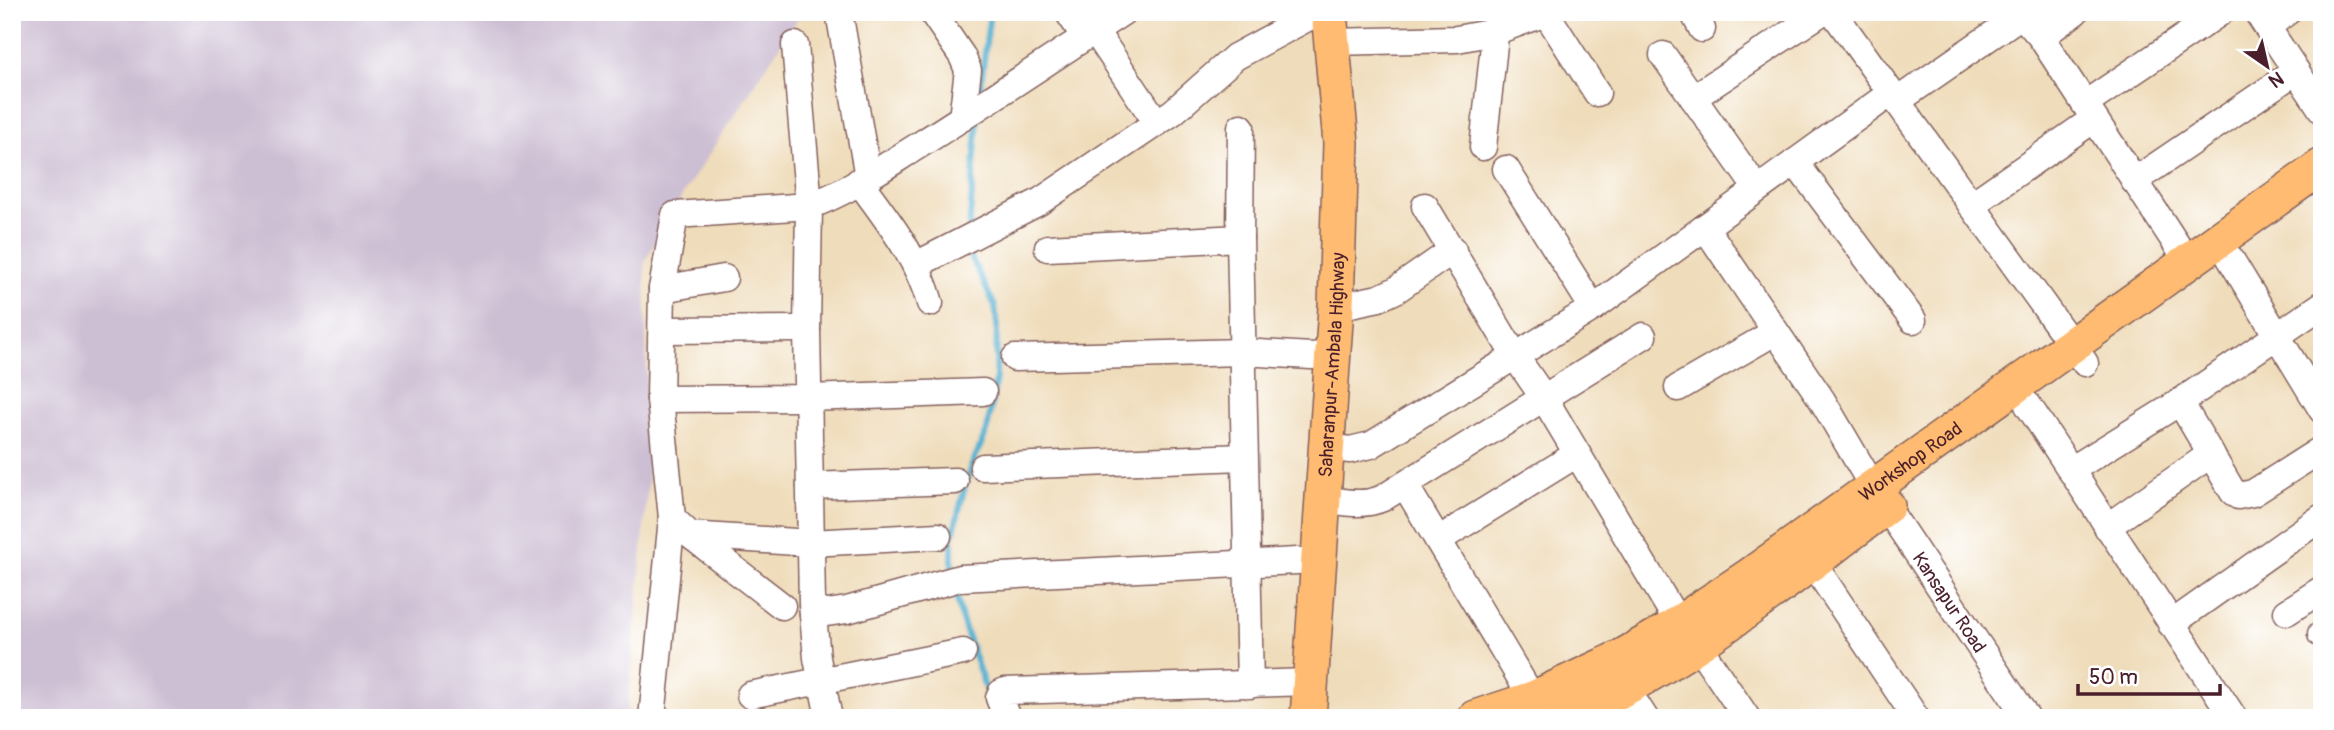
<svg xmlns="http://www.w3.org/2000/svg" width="2334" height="730" font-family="Pangolin,sans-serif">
  <rect width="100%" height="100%" fill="#fff"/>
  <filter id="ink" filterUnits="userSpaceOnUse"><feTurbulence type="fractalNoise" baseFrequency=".0143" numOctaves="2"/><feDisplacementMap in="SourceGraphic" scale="14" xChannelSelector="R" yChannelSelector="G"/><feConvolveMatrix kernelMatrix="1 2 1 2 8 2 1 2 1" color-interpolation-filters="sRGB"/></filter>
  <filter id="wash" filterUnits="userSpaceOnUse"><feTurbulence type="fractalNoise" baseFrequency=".00686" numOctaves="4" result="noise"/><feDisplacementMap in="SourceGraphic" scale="28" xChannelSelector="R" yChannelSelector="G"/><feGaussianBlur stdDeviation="1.57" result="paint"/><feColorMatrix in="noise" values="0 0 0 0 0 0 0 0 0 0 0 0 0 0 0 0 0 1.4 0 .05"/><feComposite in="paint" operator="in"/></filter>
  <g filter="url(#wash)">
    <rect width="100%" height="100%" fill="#efdcba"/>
    <path fill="#ccbed3" d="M 12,12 L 802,12 L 683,194 L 645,261 L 648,483 L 627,718 L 12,718 Z"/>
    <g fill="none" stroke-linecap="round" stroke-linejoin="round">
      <g stroke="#50adcf" stroke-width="6">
        <path d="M 979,99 L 990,12"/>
        <path d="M 969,231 L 978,116"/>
        <path d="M 952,575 L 952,538 L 969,471 L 987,431 L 996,377 L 997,325 L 995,306 L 971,258 L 970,245"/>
        <path d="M 954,586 L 962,620 L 989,699"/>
      </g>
    </g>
  </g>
  <g filter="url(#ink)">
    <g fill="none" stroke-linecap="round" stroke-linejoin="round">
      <g stroke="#84615d" stroke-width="29">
        <g id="minor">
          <path d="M 839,12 L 868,177"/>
          <path d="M 932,12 L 962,56 L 968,70 L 962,118"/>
          <path d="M 1068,12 L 1085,37"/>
          <path d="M 1693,12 L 1702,29"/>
          <path d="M 1833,12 L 2085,363"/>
          <path d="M 2019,12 L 2041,37 L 2188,262"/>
          <path d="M 2257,12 L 2322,110"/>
          <path d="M 1546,13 L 1597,93"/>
          <path d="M 2267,27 L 2287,12"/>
          <path d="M 1095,31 L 1157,123"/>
          <path d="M 2041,37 L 2075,12"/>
          <path d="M 1332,42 L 1457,39 L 1494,32 L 1548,12"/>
          <path d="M 795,45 L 809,206 L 807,329 L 812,604 L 817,658 L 829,718"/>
          <path d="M 1663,55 L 1757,189"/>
          <path d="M 1693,98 L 1822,12"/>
          <path d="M 1897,101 L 2021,15"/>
          <path d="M 2085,104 L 2221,12"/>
          <path d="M 1241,127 L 1240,238 L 1250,685"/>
          <path d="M 1483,147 L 1497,17"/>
          <path d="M 1795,162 L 1913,320"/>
          <path d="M 1506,169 L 1593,308"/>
          <path d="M 859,181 C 887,220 917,256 930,303"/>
          <path d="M 2134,181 L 2296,71"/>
          <path d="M 1971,205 L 2094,119"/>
          <path d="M 1425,206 L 1515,356 L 1544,398 L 1679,624 L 1697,644 L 1747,718"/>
          <path id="s1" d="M 1705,227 L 1822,400 L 1873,487 L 2027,718"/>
          <path d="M 1048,248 L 1240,238"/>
          <path d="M 2230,258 L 2322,410"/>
          <path d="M 916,265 L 1039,202 L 1173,112 L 1235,57 L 1318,12"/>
          <path d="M 662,289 L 724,278"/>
          <path d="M 1336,307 L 1379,298 L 1396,290 L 1453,250"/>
          <path d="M 662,330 L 807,329"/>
          <path d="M 1015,358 L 1243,352 L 1311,356 L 1332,354"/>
          <path d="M 1678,388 L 1775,332"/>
          <path d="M 660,399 L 807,398 L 983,392"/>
          <path d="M 2180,402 L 2233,492 L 2238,496 L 2253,493 L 2322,449"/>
          <path d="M 2028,405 L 2234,718"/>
          <path d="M 1326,447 L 1350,450 L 1371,445 L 1593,308 L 1891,93"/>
          <path d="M 983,467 L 1244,457"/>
          <path d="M 2071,470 L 2180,402 L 2322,305"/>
          <path d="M 1405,485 L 1533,699"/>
          <path d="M 810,486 L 955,481"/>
          <path d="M 1322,499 C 1344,502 1363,507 1383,498 L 1643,336"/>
          <path d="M 672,518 L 690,535 L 811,543 L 938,536"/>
          <path d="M 2107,527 L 2211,454"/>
          <path d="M 690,535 L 782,606"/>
          <path d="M 1438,540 L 1577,454"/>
          <path d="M 1812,562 L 1916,718"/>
          <path d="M 2287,612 L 2322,589"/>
          <path d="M 813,615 L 847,610 L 960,578 L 1317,560"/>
          <path d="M 2171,624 L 2322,517"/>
          <path d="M 2321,634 L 2322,634"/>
          <path d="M 1625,687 L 1645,718"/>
          <path d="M 750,695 L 963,652"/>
          <path d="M 652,718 L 672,518 L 660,399 L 662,289 L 675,215 L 809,206 C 849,192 885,166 921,144 C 989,101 1056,56 1123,12"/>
          <path d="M 1007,718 L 999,698 L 1001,693 L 1005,691 L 1310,682"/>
        </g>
      </g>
      <g stroke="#84615d" stroke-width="38">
        <g id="major">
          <path id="s2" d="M 1308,718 L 1336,307 L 1341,143 L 1329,12"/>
          <path id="s3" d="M 1475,718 L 1533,699 L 1622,657 L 1670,629 L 1751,575 L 2322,166"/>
          <path d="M 1562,718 C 1682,668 1784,582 1887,506"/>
        </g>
      </g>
      <use href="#minor" stroke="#fff" stroke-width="26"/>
      <use href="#major" stroke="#febb71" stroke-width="35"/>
    </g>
  </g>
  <g text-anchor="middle" stroke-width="5" stroke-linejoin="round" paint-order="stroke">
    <g font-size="19" fill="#4a1f2b" stroke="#fff">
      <text dy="7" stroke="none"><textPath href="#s2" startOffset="354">Saharanpur-Ambala Highway</textPath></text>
      <text dy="7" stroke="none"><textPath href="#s3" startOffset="508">Workshop Road</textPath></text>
      <text dy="7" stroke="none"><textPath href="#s1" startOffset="448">Kansapur Road</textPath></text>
    </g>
  </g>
  <rect width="2334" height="730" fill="none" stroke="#fff" stroke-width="42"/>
  <g transform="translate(2267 66) rotate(146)" stroke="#ffffff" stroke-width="5" paint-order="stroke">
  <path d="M0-5L12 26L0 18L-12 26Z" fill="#4a1f2b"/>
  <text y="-10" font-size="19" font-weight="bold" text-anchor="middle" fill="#4a1f2b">N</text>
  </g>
  <path d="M2078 684v10h142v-10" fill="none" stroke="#4a1f2b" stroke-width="3.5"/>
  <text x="2089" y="684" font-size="21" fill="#4a1f2b" stroke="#ffffff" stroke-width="5" paint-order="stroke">50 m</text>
</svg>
